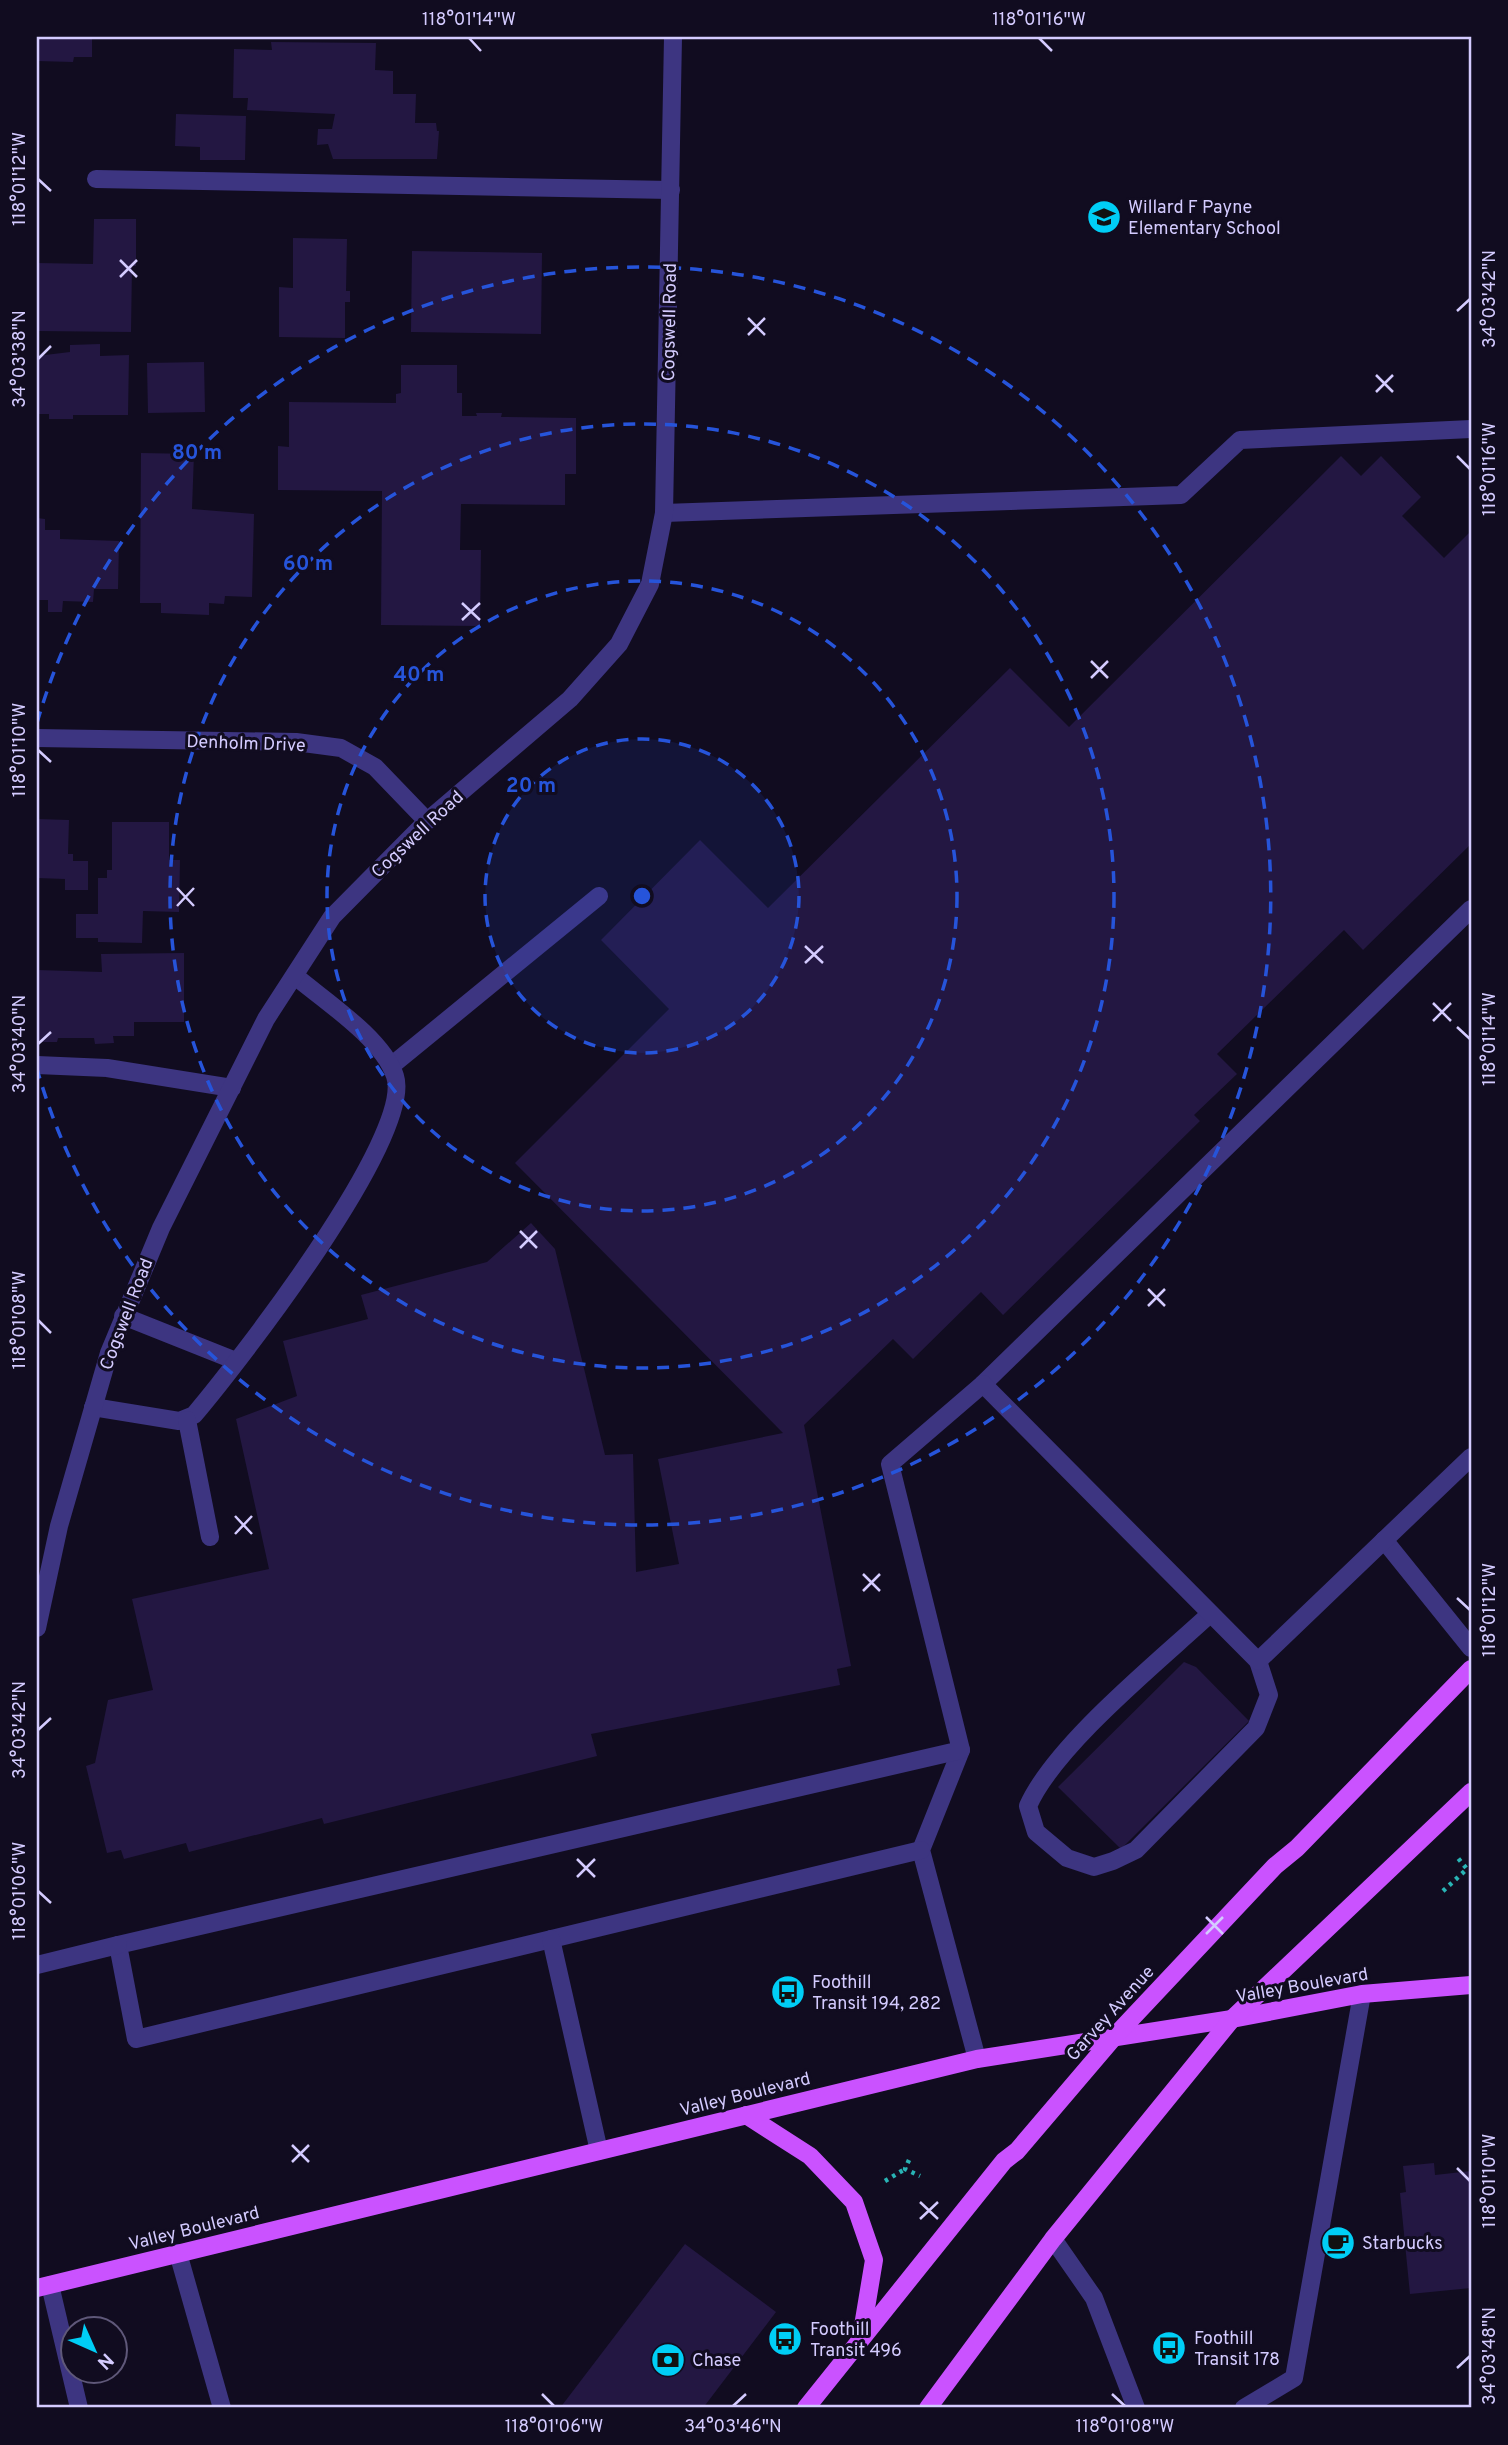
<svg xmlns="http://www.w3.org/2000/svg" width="1508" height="2445" font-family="Overpass,sans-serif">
  <rect width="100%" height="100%" fill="#110c20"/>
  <g fill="#231742">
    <path d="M 37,37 L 92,37 L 92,57 L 74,57 L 73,62 L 37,61 Z"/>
    <path d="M 271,42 L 376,43 L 375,70 L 393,71 L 393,94 L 416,94 L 415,123 L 436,123 L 437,131 L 439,131 L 437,159 L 333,159 L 328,144 L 317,145 L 318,129 L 332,129 L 335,114 L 247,110 L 248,98 L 233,98 L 234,49 L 272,50 Z"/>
    <path d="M 176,114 L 246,116 L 245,160 L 200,160 L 200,147 L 175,146 Z"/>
    <path d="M 94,219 L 136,219 L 136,266 L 132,266 L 131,332 L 37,331 L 37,263 L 93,264 Z"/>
    <path d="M 293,238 L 347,239 L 346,291 L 350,291 L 350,302 L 345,302 L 345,338 L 279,337 L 279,287 L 293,288 Z"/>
    <path d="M 412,251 L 542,253 L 541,334 L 411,332 Z"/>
    <path d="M 100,344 L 100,356 L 129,355 L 128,415 L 73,415 L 73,419 L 49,419 L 49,414 L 37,414 L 37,356 L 70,352 L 70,345 Z"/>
    <path d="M 204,362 L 205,412 L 148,413 L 147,363 Z"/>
    <path d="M 401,365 L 457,365 L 457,393 L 462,393 L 462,416 L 477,416 L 476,413 L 502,413 L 501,417 L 576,418 L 576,474 L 565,474 L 565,505 L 461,504 L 460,550 L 481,550 L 480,626 L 381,625 L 382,491 L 278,490 L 278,446 L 289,447 L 289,402 L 396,403 L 396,394 L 401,393 Z"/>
    <path d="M 141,453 L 194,454 L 192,509 L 254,514 L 252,597 L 225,596 L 224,604 L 209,603 L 209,615 L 161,613 L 161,603 L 140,603 Z"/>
    <path d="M 1341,456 L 1361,476 L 1381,456 L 1421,497 L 1402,516 L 1444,558 L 1471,531 L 1471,844 L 1363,950 L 1344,930 L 1217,1054 L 1237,1074 L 1194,1115 L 1200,1121 L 1003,1315 L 981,1292 L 913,1359 L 893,1339 L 804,1425 L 851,1666 L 837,1669 L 840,1685 L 591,1734 L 597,1756 L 324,1824 L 322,1818 L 189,1852 L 186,1843 L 124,1859 L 121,1850 L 107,1853 L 86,1766 L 95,1763 L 108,1700 L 153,1690 L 132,1599 L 269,1569 L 236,1419 L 297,1396 L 283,1341 L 368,1319 L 361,1295 L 487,1262 L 531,1223 L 555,1249 L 605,1455 L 633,1454 L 636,1572 L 679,1564 L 658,1459 L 783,1433 L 515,1163 L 669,1009 L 601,940 L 700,840 L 768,908 L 1010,668 L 1069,727 Z"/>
    <path d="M 37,518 L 45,519 L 45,530 L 60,530 L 60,539 L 119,541 L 118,589 L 94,589 L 93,602 L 63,601 L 62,612 L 48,612 L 48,600 L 37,600 Z"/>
    <path d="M 37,819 L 69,820 L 68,854 L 73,854 L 73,861 L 88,861 L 88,890 L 65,890 L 65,879 L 37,878 Z"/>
    <path d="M 112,822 L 169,822 L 169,860 L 180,860 L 179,912 L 143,911 L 142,943 L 98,942 L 98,938 L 76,938 L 76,914 L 98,914 L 98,878 L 107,878 L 107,870 L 112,870 Z"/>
    <path d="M 184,953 L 184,1022 L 134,1022 L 134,1036 L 113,1036 L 114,1043 L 95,1044 L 94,1038 L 58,1038 L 57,1042 L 37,1042 L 37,970 L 102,972 L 101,954 Z"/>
    <path d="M 1184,1662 L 1196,1667 L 1249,1721 L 1121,1849 L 1058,1787 Z"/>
    <path d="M 1434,2163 L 1435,2175 L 1471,2171 L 1471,2288 L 1410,2294 L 1400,2193 L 1406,2192 L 1403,2166 Z"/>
    <path d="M 685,2244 L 776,2312 L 703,2408 L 560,2408 Z"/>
  </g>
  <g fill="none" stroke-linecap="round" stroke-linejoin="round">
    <g stroke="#29b4b5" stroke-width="4.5" stroke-dasharray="3.5 5" stroke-linecap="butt">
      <path d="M 1443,1891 L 1467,1869 L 1457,1857"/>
      <path d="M 909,2160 L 905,2169 L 920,2176"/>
      <path d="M 885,2181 L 905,2169"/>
    </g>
    <g stroke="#3d3581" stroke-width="18">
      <path d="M 96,179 L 671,190"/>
      <path d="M 664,513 L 1181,495 L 1240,440 L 1471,429"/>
      <path d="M 37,1065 L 107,1068 L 232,1088"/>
      <path d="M 391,1066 L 599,896"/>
      <path d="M 123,1316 L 236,1361"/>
      <path d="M 983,1384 L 1471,909"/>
      <path d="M 93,1407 L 179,1421 L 194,1415 C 237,1364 415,1136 395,1076 C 383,1039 325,1001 295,976"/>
      <path d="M 187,1420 L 210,1537"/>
      <path d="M 1384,1540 L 1471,1648"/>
      <path d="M 1210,1614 C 1158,1662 1055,1745 1028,1806 L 1036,1832 L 1067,1858 L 1094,1867 L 1113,1861 L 1136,1850 L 1256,1728 L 1269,1695 L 1258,1661"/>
      <path d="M 961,1750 L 921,1850 L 977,2059"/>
      <path d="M 921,1850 L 136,2039 L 118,1945 L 961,1750 L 890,1464 L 983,1384 L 1258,1661 L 1471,1457"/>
      <path d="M 551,1939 L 599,2151"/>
      <path d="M 37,1965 L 118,1945"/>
      <path d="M 178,2253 L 222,2408"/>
      <path d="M 50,2285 L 79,2408"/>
      <path d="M 1244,2408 L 1294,2378 L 1362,1994"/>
    </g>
    <g stroke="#3d3581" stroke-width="18">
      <path d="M 37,738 L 296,742 L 341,748 L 375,767 L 427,821"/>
      <path d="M 37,1628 L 59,1526 L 109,1353 L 161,1228 L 266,1019 L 332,917 L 427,821 L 570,699 L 619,644 L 650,584 L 664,513 L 673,37"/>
    </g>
    <path stroke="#3d3581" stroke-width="18" d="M 1053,2239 L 1094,2298 L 1136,2408"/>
    <g stroke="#ca52ff" stroke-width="18">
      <path d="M 746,2115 L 810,2156 L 854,2202 L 874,2260 L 861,2338"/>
      <path d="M 37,2288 L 977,2059 L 1232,2019 L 1362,1994 L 1471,1985"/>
      <path d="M 806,2408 L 1004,2161 L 1017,2151 L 1115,2036 L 1275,1866 L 1297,1848 L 1471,1669"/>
      <path d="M 928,2408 L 1053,2239 L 1232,2019 L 1471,1792"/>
    </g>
  </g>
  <path fill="none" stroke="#d4cbff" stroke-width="2.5" d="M 469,38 L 481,51M 1039,38 L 1052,51M 38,179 L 51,191M 120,260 L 137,277M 120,277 L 137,260M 1457,311 L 1470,299M 748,318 L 765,335M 748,335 L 765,318M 38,359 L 51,346M 1376,375 L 1393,392M 1376,392 L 1393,375M 1457,456 L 1470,469M 462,603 L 480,620M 462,620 L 480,603M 1091,661 L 1108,678M 1091,678 L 1108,661M 38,750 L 51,762M 177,888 L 194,906M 177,906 L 194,888M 805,946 L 823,963M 805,963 L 823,946M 1433,1003 L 1451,1021M 1433,1021 L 1451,1003M 1457,1027 L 1470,1039M 38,1044 L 51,1032M 520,1231 L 537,1248M 520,1248 L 537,1231M 1148,1289 L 1165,1306M 1148,1306 L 1165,1289M 38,1320 L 51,1333M 235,1516 L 252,1534M 235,1534 L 252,1516M 863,1574 L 880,1591M 863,1591 L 880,1574M 1457,1598 L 1470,1610M 38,1730 L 51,1718M 577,1859 L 595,1877M 577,1877 L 595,1859M 38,1891 L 51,1903M 1206,1917 L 1223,1934M 1206,1934 L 1223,1917M 292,2145 L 309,2162M 292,2162 L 309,2145M 1457,2168 L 1470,2181M 920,2202 L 938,2219M 920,2219 L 938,2202M 1457,2368 L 1470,2356M 542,2394 L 554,2406M 1112,2394 L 1125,2406M 733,2406 L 746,2394"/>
  <circle cx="642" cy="896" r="157" fill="#2654da" fill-opacity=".12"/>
  <g fill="none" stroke="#2654da" stroke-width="3.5" stroke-dasharray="12 9">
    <circle cx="642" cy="896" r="157"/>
    <circle cx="642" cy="896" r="315"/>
    <circle cx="642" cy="896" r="472"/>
    <path d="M37 723A629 629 0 1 1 37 1069"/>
  </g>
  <defs>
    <g id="school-disc" transform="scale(1.75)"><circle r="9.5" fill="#00cef6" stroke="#110c20"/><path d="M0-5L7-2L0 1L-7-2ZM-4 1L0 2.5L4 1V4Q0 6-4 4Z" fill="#111"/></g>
    <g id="bus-disc" transform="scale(1.75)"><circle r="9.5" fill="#00cef6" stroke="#110c20"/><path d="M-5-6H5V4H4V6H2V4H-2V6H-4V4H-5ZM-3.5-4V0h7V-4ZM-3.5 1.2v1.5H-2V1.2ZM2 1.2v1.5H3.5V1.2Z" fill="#111"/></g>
    <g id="cafe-disc" transform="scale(1.75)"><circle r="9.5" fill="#00cef6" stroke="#110c20"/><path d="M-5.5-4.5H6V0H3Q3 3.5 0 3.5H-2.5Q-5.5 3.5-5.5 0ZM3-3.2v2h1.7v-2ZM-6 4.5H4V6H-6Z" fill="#111"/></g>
    <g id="bank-disc" transform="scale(1.75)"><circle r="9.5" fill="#00cef6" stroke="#110c20"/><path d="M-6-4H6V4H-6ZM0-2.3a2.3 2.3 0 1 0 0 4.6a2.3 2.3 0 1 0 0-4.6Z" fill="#111"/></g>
  </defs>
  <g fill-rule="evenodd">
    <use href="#school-disc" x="1104" y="217"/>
    <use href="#bus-disc" x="788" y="1992"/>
    <use href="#cafe-disc" x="1338" y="2243"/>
    <use href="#bus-disc" x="785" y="2339"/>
    <use href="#bus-disc" x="1169" y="2348"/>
    <use href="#bank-disc" x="668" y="2360"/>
  </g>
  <g text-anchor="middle" stroke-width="6" stroke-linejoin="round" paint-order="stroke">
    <g font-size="18" fill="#d4cbff" stroke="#110c20" text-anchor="start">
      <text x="1128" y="213">Willard F Payne<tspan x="1128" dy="21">Elementary School</tspan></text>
      <text x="812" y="1988">Foothill<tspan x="812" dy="21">Transit 194, 282</tspan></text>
      <text x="1362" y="2249">Starbucks</text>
      <text x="810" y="2335">Foothill<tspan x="810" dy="21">Transit 496</tspan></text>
      <text x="1194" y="2344">Foothill<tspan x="1194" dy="21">Transit 178</tspan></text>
      <text x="692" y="2366">Chase</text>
    </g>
    <g font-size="18" fill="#d4cbff" stroke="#110c20">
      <text transform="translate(669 322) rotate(-89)" y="6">Cogswell Road</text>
      <text transform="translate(246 743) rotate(2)" y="6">Denholm Drive</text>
      <text transform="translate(417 834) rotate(-43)" y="6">Cogswell Road</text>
      <text transform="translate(126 1314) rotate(-69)" y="6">Cogswell Road</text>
      <text transform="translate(1302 1985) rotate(-10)" y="6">Valley Boulevard</text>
      <text transform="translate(1110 2013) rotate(-48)" y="6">Garvey Avenue</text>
      <text transform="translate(745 2094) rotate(-14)" y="6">Valley Boulevard</text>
      <text transform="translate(194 2228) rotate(-14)" y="6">Valley Boulevard</text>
    </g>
  </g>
  <circle cx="642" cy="896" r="10" fill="#2654da" stroke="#110c20" stroke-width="3.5"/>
  <g font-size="21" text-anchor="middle" font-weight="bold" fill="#2654da" stroke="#110c20" stroke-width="6" stroke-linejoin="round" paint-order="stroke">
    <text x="197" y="459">80 m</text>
    <text x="308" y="570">60 m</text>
    <text x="419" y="681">40 m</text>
    <text x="531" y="792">20 m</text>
  </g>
  <rect width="1508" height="2445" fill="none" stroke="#110c20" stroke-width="77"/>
  <g transform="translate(94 2350) rotate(135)"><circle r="33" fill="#110c20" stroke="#5f5879" stroke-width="2"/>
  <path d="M0-5L12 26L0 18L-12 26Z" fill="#00cef6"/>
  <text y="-10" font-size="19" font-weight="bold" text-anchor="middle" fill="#d4cbff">N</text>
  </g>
  <rect x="38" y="38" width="1432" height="2368" fill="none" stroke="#d4cbff" stroke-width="2.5"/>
  <g font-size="18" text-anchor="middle" fill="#d4cbff">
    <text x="469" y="25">118°01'14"W</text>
    <text x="1039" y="25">118°01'16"W</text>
    <text transform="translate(19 179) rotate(-90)" y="6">118°01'12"W</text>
    <text transform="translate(1489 299) rotate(-90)" y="6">34°03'42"N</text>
    <text transform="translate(19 359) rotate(-90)" y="6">34°03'38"N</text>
    <text transform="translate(1489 469) rotate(-90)" y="6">118°01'16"W</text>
    <text transform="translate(19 750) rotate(-90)" y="6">118°01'10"W</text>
    <text transform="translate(1489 1039) rotate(-90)" y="6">118°01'14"W</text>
    <text transform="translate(19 1044) rotate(-90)" y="6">34°03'40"N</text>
    <text transform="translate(19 1320) rotate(-90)" y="6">118°01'08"W</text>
    <text transform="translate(1489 1610) rotate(-90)" y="6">118°01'12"W</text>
    <text transform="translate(19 1730) rotate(-90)" y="6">34°03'42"N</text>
    <text transform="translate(19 1891) rotate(-90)" y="6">118°01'06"W</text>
    <text transform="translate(1489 2181) rotate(-90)" y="6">118°01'10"W</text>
    <text transform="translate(1489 2356) rotate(-90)" y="6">34°03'48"N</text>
    <text x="554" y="2432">118°01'06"W</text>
    <text x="733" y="2432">34°03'46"N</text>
    <text x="1125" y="2432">118°01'08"W</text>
  </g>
</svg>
